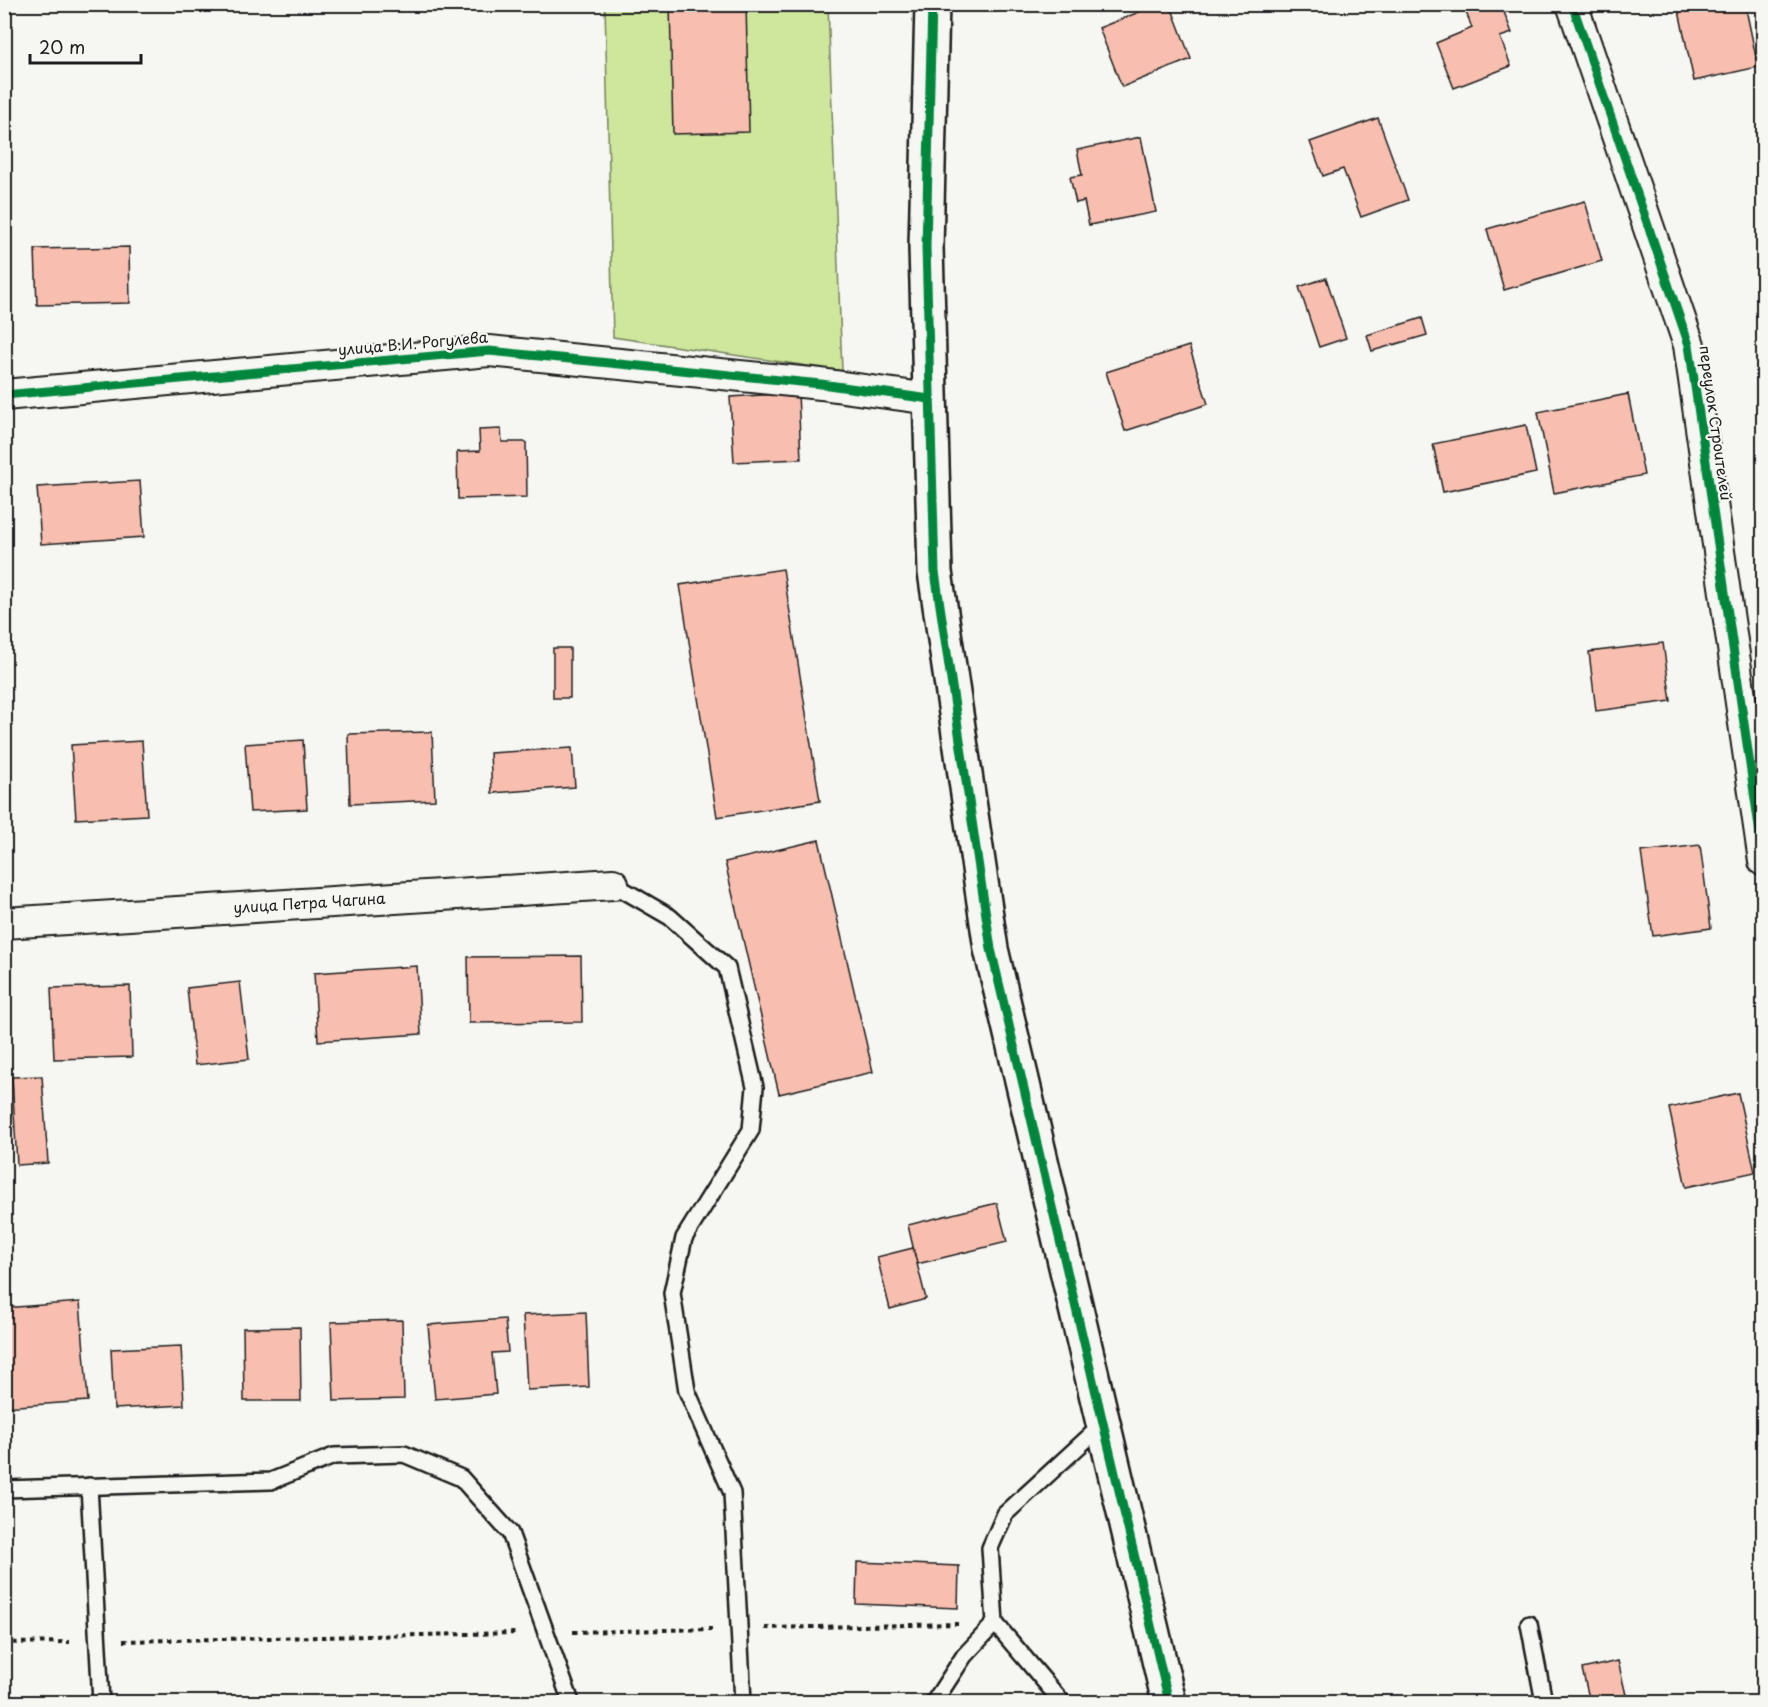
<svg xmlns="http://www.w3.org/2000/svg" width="1768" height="1707" font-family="'Playpen Sans',sans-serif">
  <rect width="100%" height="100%" fill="#f6f6f2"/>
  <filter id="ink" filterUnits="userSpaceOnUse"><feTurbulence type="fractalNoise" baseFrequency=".0167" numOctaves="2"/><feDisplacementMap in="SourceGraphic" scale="12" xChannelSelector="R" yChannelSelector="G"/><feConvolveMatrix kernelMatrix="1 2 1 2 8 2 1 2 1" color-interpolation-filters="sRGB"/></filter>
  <g filter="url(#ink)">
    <path fill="#cee79d" stroke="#75825c" stroke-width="1.5" d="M 605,5 L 828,5 L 842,371 L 613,337 Z"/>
    <g fill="#f8bfb0" stroke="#1c1c1c" stroke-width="1.5">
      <path d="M 670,4 L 746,4 L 749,132 L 673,134 Z"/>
      <path d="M 1159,4 L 1170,4 L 1191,59 L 1122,87 L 1099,28 Z"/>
      <path d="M 1463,4 L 1501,4 L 1512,33 L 1500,37 L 1511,66 L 1454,88 L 1436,43 L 1472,28 Z"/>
      <path d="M 1707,4 L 1745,4 L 1758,67 L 1694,81 L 1679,11 Z"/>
      <path d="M 1378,118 L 1408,200 L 1361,217 L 1343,169 L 1323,176 L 1310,142 Z"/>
      <path d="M 1141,137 L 1156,212 L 1089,225 L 1084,201 L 1076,203 L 1070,177 L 1082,175 L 1077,150 Z"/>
      <path d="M 1585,201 L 1602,261 L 1504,290 L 1487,229 Z"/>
      <path d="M 129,247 L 130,303 L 37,305 L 35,249 Z"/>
      <path d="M 1326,278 L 1346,338 L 1319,347 L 1299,287 Z"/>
      <path d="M 1422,318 L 1427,335 L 1372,351 L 1367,335 Z"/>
      <path d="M 1189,346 L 1208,404 L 1125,431 L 1106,372 Z"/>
      <path d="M 798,393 L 801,459 L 734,462 L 730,397 Z"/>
      <path d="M 1628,394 L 1644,475 L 1554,493 L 1538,412 Z"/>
      <path d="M 1526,425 L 1536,473 L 1443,492 L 1433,444 Z"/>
      <path d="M 501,429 L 502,442 L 526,442 L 527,497 L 458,499 L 457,452 L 480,451 L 479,430 Z"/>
      <path d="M 140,481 L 144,537 L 41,544 L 37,487 Z"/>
      <path d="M 783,569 L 820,801 L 717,817 L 680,585 Z"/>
      <path d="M 1663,643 L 1671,701 L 1596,711 L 1589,652 Z"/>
      <rect x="553" y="648" width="17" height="50"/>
      <path d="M 432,732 L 435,800 L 350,804 L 348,734 Z"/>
      <path d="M 303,740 L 307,809 L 250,812 L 245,744 Z"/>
      <path d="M 142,741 L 147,815 L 76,819 L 71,745 Z"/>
      <path d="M 572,748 L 575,787 L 492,793 L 490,753 Z"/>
      <path d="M 4,789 L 8,789 L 10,825 L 4,826 Z"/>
      <path d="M 819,840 L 873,1072 L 779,1094 L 725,862 Z"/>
      <path d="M 1700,845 L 1711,928 L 1653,936 L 1641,852 Z"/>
      <path d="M 581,956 L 582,1022 L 469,1023 L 468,957 Z"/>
      <path d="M 417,966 L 421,1034 L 318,1041 L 314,973 Z"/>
      <path d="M 240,982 L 249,1059 L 195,1065 L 187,988 Z"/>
      <path d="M 130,986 L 132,1057 L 54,1059 L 51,988 Z"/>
      <path d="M 4,1016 L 10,1065 L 4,1066 Z"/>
      <path d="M 42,1076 L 48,1163 L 17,1165 L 12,1077 Z"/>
      <path d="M 1738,1093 L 1755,1172 L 1686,1187 L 1669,1108 Z"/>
      <path d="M 997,1203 L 1007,1242 L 917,1264 L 908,1225 Z"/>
      <path d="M 913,1248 L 926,1299 L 890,1309 L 877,1257 Z"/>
      <path d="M 80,1302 L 88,1401 L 4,1407 L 4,1308 Z"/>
      <path d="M 586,1312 L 589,1387 L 527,1390 L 523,1315 Z"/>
      <path d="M 505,1319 L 508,1352 L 492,1353 L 496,1394 L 435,1399 L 428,1325 Z"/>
      <path d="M 402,1320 L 404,1399 L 334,1401 L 331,1322 Z"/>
      <path d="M 300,1327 L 301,1401 L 244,1401 L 243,1328 Z"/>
      <path d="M 181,1346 L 184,1405 L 114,1409 L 111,1349 Z"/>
      <path d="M 857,1562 L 959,1566 L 958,1608 L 856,1604 Z"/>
      <path d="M 1618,1661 L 1626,1695 L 1590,1702 L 1582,1669 Z"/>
    </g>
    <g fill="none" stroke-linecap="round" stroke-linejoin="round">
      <g stroke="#1c1c1c" stroke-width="20">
        <g id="lane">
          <path d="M 613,884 L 670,917 L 727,968 L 755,1087 L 751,1130 L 684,1238 L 672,1293 L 687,1391 L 732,1493 L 743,1702"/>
          <path d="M 89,1486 L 101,1702"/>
          <path d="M 4,1489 L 271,1481 L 334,1456 L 404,1454 L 461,1478 L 510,1533 L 571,1702"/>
          <path d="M 1529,1624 L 1544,1702"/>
          <path d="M 934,1702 L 964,1656 L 995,1623"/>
          <path d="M 1062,1702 L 995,1623 L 990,1548 L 1005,1514 L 1103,1424"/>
        </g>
      </g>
      <g stroke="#1c1c1c" stroke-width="34">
        <g id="street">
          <path d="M 1572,4 L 1689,345 L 1764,861"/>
          <path d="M 4,395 L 489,351 L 821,384 L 930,399"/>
          <path id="s1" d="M 4,923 L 613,884"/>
        </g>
      </g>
      <g stroke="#1c1c1c" stroke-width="38">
        <path id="secondary" d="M 932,4 L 926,247 L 935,572 L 991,949 L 1169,1702"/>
      </g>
      <g stroke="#1c1c1c" stroke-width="4" stroke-dasharray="4.5 4.5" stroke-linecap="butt">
        <path d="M 765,1628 L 958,1624"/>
        <path d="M 573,1632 L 712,1629"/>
        <path d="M 123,1641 L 517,1633"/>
        <path d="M 4,1643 L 70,1642"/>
      </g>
      <use href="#lane" stroke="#f6f6f2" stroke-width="15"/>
      <use href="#street" stroke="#f6f6f2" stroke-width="30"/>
      <use href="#secondary" stroke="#f6f6f2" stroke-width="33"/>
      <g stroke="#f6f6f2" stroke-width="13">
        <g id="cycleway">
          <path d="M 932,4 L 926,247 L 935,572 L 991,949 L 1169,1702"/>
          <path d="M 1572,4 L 1689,345 L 1764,861"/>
          <path d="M 4,395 L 489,351 L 821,384 L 930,399"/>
        </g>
      </g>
      <use href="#cycleway" stroke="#00873e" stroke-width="9"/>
    </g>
  </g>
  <g text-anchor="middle" stroke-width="4.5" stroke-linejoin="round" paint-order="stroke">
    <g font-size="15" fill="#1c1c1c" stroke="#f6f6f2">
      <text transform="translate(413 344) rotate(-5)" y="5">улица В.И. Рогулева</text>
      <text transform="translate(1715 423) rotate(82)" y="5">переулок Строителей</text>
      <text dy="5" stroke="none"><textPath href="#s1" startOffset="306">улица Петра Чагина</textPath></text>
    </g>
  </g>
  <rect width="1768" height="1707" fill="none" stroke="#f6f6f2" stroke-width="24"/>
  <rect x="12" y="12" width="1744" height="1683" fill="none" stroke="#1c1c1c" stroke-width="2" filter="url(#ink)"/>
  <path d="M30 54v9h111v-9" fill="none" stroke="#1c1c1c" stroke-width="3"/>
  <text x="39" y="54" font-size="18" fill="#1c1c1c" stroke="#f6f6f2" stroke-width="4.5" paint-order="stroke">20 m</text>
</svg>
